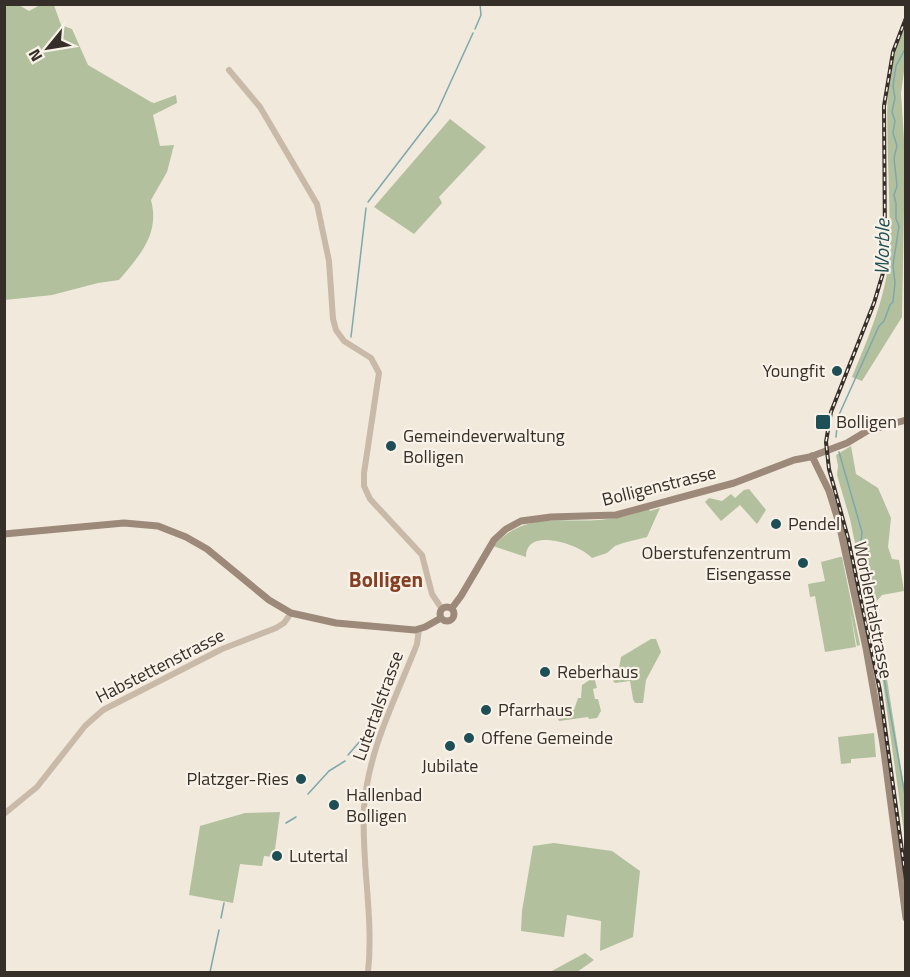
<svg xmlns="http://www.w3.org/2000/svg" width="910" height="977" font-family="'Titillium Web',sans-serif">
  <rect width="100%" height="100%" fill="#f1e9dc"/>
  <g fill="#b2c09d">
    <path d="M 4,5 L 19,5 L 29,11 L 40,5 L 54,5 L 61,25 L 72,29 L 88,65 L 151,102 L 154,103 L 176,95 L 177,103 L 153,115 L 160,146 L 174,145 L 167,172 L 151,200 C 160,234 140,255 119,280 L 98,283 L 52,295 L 5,300 Z"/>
    <path d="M 905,25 L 905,64 L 901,93 L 905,155 L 902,317 L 862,381 L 852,377 C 869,336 886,297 890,252 C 890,222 889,191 888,160 C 887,114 884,67 905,25 Z"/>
    <path d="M 450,119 L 486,147 L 439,197 L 442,203 L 414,234 L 374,207 Z"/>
    <path d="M 851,446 L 856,474 L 878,488 L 891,518 L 888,547 L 892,559 L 899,560 L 904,591 L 882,595 L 875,603 L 905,793 L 905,840 L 881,668 L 850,519 L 837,475 L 838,466 L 836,455 Z"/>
    <path d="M 749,489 L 766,510 L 757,524 L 740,505 L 721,521 L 705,502 L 709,498 L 722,501 L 731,494 L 735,498 L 744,490 Z"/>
    <path d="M 660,508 L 647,537 L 623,543 L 615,546 L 607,553 L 592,558 C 582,546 537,530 528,548 C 526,551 526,554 526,557 L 493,546 C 529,508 563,525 608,519 C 622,518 636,513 649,509 L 650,511 Z"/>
    <path d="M 840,557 L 842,557 L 860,645 L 857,646 L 850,610 L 856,647 L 825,652 L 815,596 L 810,597 L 808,584 L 825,581 L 821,562 Z"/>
    <path d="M 651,639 L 656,639 L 661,652 L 646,680 L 643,703 L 635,703 L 633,699 L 630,681 L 615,683 L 613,681 L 618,674 L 621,657 Z"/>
    <path d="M 594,677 L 597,688 L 593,689 L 595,699 L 598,699 L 601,711 L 597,718 L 589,719 L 588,717 L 559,721 L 558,719 L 566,718 L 567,708 L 574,710 L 578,698 L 581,698 L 582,685 Z"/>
    <path d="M 874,733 L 876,757 L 851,759 L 851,763 L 841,764 L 838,737 Z"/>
    <path d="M 280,812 L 274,857 L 264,856 L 262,866 L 240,864 L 233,903 L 189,895 L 200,826 L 245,813 Z"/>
    <path d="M 554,843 L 612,851 L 640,871 L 633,937 L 600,951 L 601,921 L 567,915 L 564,937 L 521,931 L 522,911 L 533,846 Z"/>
    <path d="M 585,953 L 594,960 L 577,972 L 550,972 Z"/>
  </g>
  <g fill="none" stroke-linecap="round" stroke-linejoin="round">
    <g stroke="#7ca8ae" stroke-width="1.5">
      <path d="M 475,29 L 481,15 L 480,4"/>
      <path d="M 368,202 L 437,112 L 473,33"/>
      <path d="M 351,337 L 366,208"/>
      <path d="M 836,437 L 838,417 L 879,326 L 884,321 L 890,305 L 893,302 L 895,283 L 893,265 L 899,226 L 896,219 L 896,203 L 894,195 L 897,186 L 894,158 L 897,146 L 893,133 L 895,121 L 892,112 L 895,98 L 893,86 L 896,66 L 906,47"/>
      <path d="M 839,452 L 862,532 L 860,553 L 870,583 L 869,594 L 906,801"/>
      <path d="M 348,755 L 361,740 L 369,727 L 370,718 L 383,696"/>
      <path d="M 308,794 L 329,771 L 345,761"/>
      <path d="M 286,823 L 296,817"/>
      <path d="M 221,918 L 224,903"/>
      <path d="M 210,972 L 219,930"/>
    </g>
    <g stroke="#c9b9a8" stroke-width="6">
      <path d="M 229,70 L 260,107 L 317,204 L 329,261 L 333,319 L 336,330 L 344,341 L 371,358 L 379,373 L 364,473 L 364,486 L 370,499 L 422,555 L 432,594 L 442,609"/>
      <path d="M 4,814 L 37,787 L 85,726 L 103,710 L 222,649 L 276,628 L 284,623 L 291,613"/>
      <path d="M 368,972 C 374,917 361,863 364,808 C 368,750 396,698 417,644 L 419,629"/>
    </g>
    <g stroke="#9d897a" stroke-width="7">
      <path d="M 812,456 L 829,491 L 839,523 L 866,648 L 883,744 L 906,918"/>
      <path d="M 4,534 L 124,523 L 158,526 L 186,537 L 207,549 L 269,600 L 291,613 L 336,623 L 415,630 L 425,627 L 441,618"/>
      <circle cx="447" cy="614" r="7"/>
      <path d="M 452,608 L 461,596 L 494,540 L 506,529 L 521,521 L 551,517 L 616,515 L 734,483 L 794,460 L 810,457 L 847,443 L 867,431 L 906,420"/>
    </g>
    <g stroke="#362e28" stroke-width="4">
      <path id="rail" d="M 906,18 L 893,52 L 884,106 L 885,243 L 883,273 L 874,303 L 831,412 L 826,442 L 829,469 L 848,538 L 880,691 L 906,880"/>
    </g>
    <use href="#rail" stroke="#f9f2e8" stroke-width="1.5" stroke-dasharray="4.5" stroke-linecap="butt"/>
  </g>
  <g fill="#1f4f56" stroke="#f9f2e8" stroke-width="2">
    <circle cx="837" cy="371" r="6"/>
    <rect x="815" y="414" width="16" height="16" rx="3"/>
    <circle cx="391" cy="446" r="6"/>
    <circle cx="776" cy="524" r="6"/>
    <circle cx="803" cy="563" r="6"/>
    <circle cx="545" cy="672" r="6"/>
    <circle cx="486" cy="710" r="6"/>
    <circle cx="469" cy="738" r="6"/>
    <circle cx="450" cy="746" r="6"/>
    <circle cx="301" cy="779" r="6"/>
    <circle cx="334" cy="805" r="6"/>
    <circle cx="277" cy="856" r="6"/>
  </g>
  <g text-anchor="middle" stroke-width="4.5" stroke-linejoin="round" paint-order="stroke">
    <g font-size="18" fill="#362e28" stroke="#f9f2e8" text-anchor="start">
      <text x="825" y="377" text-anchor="end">Youngfit</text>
      <text x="836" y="428">Bolligen</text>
      <text x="403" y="442">Gemeindeverwaltung<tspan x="403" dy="21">Bolligen</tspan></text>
      <text x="788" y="530">Pendel</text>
      <text x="791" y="559" text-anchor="end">Oberstufenzentrum<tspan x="791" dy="21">Eisengasse</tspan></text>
      <text x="557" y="678">Reberhaus</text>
      <text x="498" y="716">Pfarrhaus</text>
      <text x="481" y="744">Offene Gemeinde</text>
      <text x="450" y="772" text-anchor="middle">Jubilate</text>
      <text x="289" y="785" text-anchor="end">Platzger-Ries</text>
      <text x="346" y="801">Hallenbad<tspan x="346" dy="21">Bolligen</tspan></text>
      <text x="289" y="862">Lutertal</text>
    </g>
    <g font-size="18" fill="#362e28" stroke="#f9f2e8">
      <text transform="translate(659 486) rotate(-14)" y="6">Bolligenstrasse</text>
      <text transform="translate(873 610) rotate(79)" y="6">Worblentalstrasse</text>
      <text transform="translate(160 666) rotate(-27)" y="6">Habstettenstrasse</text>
      <text transform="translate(378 706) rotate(-70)" y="6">Lutertalstrasse</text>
    </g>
    <g font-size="20" font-style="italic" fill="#1f4f56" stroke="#f9f2e8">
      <text transform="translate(882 247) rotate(-89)" y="7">Worble</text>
    </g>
    <g font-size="21" font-weight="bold" fill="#834024" stroke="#f9f2e8">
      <text x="386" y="587">Bolligen</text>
    </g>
  </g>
  <rect width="910" height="977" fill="none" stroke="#362e28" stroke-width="12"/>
  <g transform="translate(48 48) rotate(240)" stroke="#f9f2e8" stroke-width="4.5" paint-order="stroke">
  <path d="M0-4.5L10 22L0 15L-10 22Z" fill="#362e28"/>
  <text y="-9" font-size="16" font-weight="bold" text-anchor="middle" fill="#362e28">N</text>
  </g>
</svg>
